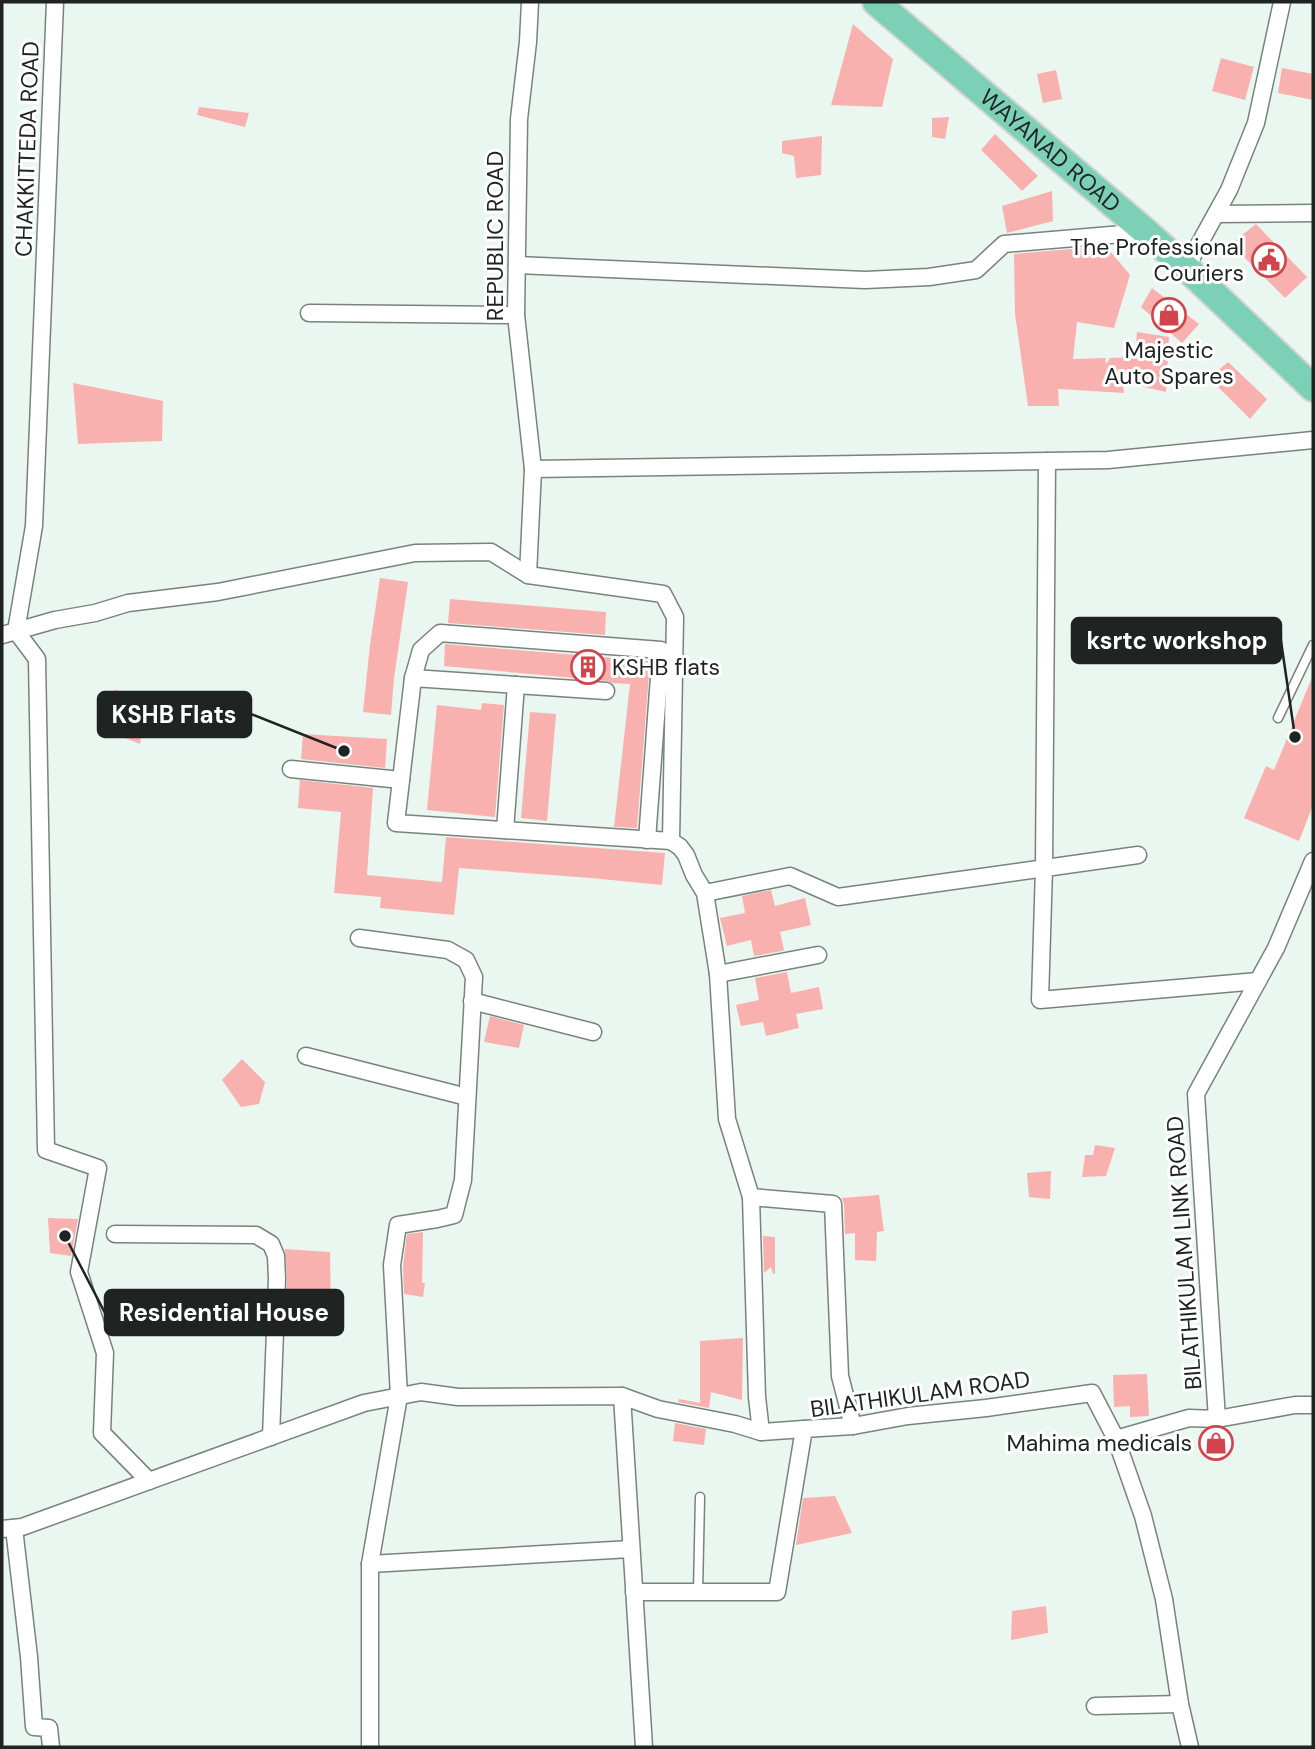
<svg xmlns="http://www.w3.org/2000/svg" width="1315" height="1749" font-family="'DM Sans',sans-serif">
  <rect width="100%" height="100%" fill="#eaf6f0"/>
  <g fill="#f9b1af">
    <path d="M 853,24 L 893,59 L 882,107 L 831,105 Z"/>
    <path d="M 1221,58 L 1254,67 L 1245,100 L 1212,91 Z"/>
    <path d="M 1282,68 L 1313,74 L 1313,100 L 1278,93 Z"/>
    <path d="M 1056,70 L 1062,99 L 1043,103 L 1037,74 Z"/>
    <path d="M 199,107 L 249,113 L 245,127 L 197,115 Z"/>
    <path d="M 949,117 L 945,139 L 932,137 L 932,118 Z"/>
    <path d="M 995,134 L 1038,176 L 1022,191 L 981,150 Z"/>
    <path d="M 822,136 L 821,175 L 796,178 L 794,156 L 782,153 L 782,141 Z"/>
    <path d="M 1052,191 L 1053,221 L 1007,233 L 1002,206 Z"/>
    <path d="M 1256,224 L 1307,277 L 1285,298 L 1231,244 Z"/>
    <path d="M 1106,246 L 1130,275 L 1114,328 L 1077,322 L 1073,359 L 1106,358 L 1105,362 L 1107,363 L 1110,358 L 1135,357 L 1137,332 L 1169,337 L 1166,392 L 1123,382 L 1124,393 L 1058,389 L 1059,406 L 1028,406 L 1015,314 L 1014,254 Z"/>
    <path d="M 1152,288 L 1199,324 L 1182,343 L 1141,307 Z"/>
    <path d="M 1228,362 L 1267,399 L 1250,419 L 1209,378 Z"/>
    <path d="M 73,383 L 163,401 L 162,441 L 78,444 Z"/>
    <path d="M 380,578 L 408,582 L 394,678 L 391,715 L 363,712 L 370,645 Z"/>
    <path d="M 450,599 L 606,612 L 605,635 L 448,623 Z"/>
    <path d="M 445,644 L 650,661 L 637,828 L 614,827 L 630,684 L 612,683 L 607,681 L 444,666 Z"/>
    <path d="M 1313,675 L 1313,805 L 1299,841 L 1244,818 L 1266,766 L 1274,770 Z"/>
    <path d="M 114,690 L 147,696 L 140,744 L 108,731 Z"/>
    <path d="M 482,703 L 504,705 L 495,817 L 427,810 L 437,705 L 481,710 Z"/>
    <path d="M 530,712 L 556,714 L 547,821 L 521,818 Z"/>
    <path d="M 303,734 L 387,739 L 385,768 L 301,759 Z"/>
    <path d="M 300,780 L 373,788 L 367,875 L 442,882 L 446,837 L 665,853 L 662,885 L 591,878 L 459,868 L 454,915 L 380,908 L 381,897 L 334,893 L 341,812 L 298,808 Z"/>
    <path d="M 771,890 L 775,906 L 805,898 L 811,925 L 780,932 L 784,950 L 782,951 L 754,956 L 751,940 L 727,946 L 720,918 L 745,913 L 742,896 Z"/>
    <path d="M 787,972 L 791,993 L 819,987 L 823,1009 L 796,1014 L 799,1028 L 766,1036 L 763,1022 L 741,1026 L 736,1005 L 759,1000 L 755,978 Z"/>
    <path d="M 490,1016 L 524,1025 L 519,1048 L 484,1042 Z"/>
    <path d="M 242,1059 L 265,1082 L 259,1104 L 241,1107 L 222,1080 Z"/>
    <path d="M 1095,1145 L 1115,1148 L 1106,1176 L 1082,1177 L 1085,1155 L 1093,1155 Z"/>
    <path d="M 1051,1171 L 1050,1199 L 1029,1197 L 1027,1173 Z"/>
    <path d="M 879,1195 L 884,1231 L 877,1232 L 876,1261 L 855,1260 L 855,1233 L 845,1234 L 844,1204 L 842,1198 Z"/>
    <path d="M 48,1218 L 78,1219 L 71,1256 L 50,1253 Z"/>
    <path d="M 423,1232 L 422,1283 L 425,1283 L 423,1297 L 404,1294 L 403,1266 L 407,1234 Z"/>
    <path d="M 763,1236 L 775,1237 L 775,1273 L 773,1274 L 771,1267 L 764,1273 Z"/>
    <path d="M 285,1249 L 330,1252 L 331,1313 L 286,1310 L 287,1279 Z"/>
    <path d="M 743,1338 L 742,1400 L 711,1392 L 709,1408 L 678,1402 L 679,1399 L 700,1403 L 700,1341 Z"/>
    <path d="M 1147,1374 L 1149,1416 L 1130,1417 L 1130,1406 L 1114,1407 L 1113,1375 Z"/>
    <path d="M 675,1423 L 706,1429 L 704,1445 L 673,1441 Z"/>
    <path d="M 835,1496 L 852,1533 L 796,1545 L 803,1498 Z"/>
    <path d="M 1046,1606 L 1048,1633 L 1011,1640 L 1012,1611 Z"/>
  </g>
  <g fill="none" stroke-linecap="round" stroke-linejoin="round">
    <g stroke="#78837e" stroke-width="11">
      <g id="service">
        <path d="M 1278,718 L 1313,645"/>
        <path d="M 698,1592 L 700,1497"/>
      </g>
    </g>
    <g stroke="#78837e" stroke-width="19">
      <g id="minor">
        <path d="M 55,2 L 34,526 L 16,631 L 37,659 L 46,1150 L 98,1168 L 79,1272 L 105,1353 L 102,1433 L 149,1481"/>
        <path d="M 530,2 L 528,42 L 519,119 L 516,315 L 533,469"/>
        <path d="M 1216,214 L 1313,213"/>
        <path d="M 517,265 L 865,280 L 929,277 L 976,270 L 1004,244 L 1146,232"/>
        <path d="M 1186,268 L 1229,190 L 1256,123 L 1282,2"/>
        <path d="M 309,313 L 516,315"/>
        <path d="M 1047,461 L 1044,868 L 1040,1000 L 1258,981"/>
        <path d="M 528,575 L 533,469 L 1108,460 L 1313,440"/>
        <path d="M 2,635 L 55,620 L 95,613 L 128,603 L 218,592 L 415,553 L 491,552 L 528,575 L 663,594 L 675,617 L 671,841 L 680,847 L 686,855 L 694,875 L 705,893 L 718,974"/>
        <path d="M 413,678 L 421,650 L 440,633 L 661,650 L 647,840"/>
        <path d="M 606,691 L 413,678 L 396,823 L 671,841"/>
        <path d="M 291,769 L 401,780"/>
        <path d="M 505,830 L 516,685"/>
        <path d="M 705,893 L 790,876 L 838,897 L 1138,855"/>
        <path d="M 359,938 L 448,950 L 466,960 L 474,977 L 463,1180 L 454,1215 L 437,1219 L 398,1225 L 392,1265 L 399,1396 L 370,1564 L 370,1747"/>
        <path d="M 818,955 L 718,974 L 727,1119 L 751,1197 L 833,1204 L 840,1376 L 853,1426"/>
        <path d="M 472,1001 L 593,1032"/>
        <path d="M 306,1056 L 467,1097"/>
        <path d="M 751,1197 L 757,1397 L 761,1432"/>
        <path d="M 115,1234 L 256,1235 L 271,1244 L 276,1256 L 277,1279 L 271,1437"/>
        <path d="M 622,1396 L 644,1747"/>
        <path d="M 1217,1419 L 1196,1094 L 1276,948 L 1313,861"/>
        <path d="M 1116,1439 L 1143,1516 L 1164,1599 L 1180,1704 L 1190,1747"/>
        <path d="M 14,1528 L 29,1657 L 34,1727 L 49,1728 L 51,1747"/>
        <path d="M 2,1529 L 22,1527 L 364,1403 L 421,1392 L 458,1397 L 622,1396 L 658,1409 L 735,1424 L 761,1432 L 804,1429"/>
        <path d="M 370,1564 L 631,1549"/>
        <path d="M 634,1592 L 777,1592 L 804,1429 L 853,1426 L 908,1416 L 986,1408 L 1092,1393 L 1116,1439 L 1189,1418 L 1217,1419 L 1295,1405 L 1313,1405"/>
        <path d="M 1095,1706 L 1180,1704"/>
      </g>
    </g>
    <g stroke="#d2d3d3" stroke-width="30">
      <g id="primary">
        <path id="s1" d="M 876,2 L 1146,232 L 1195,276 L 1313,388"/>
      </g>
    </g>
    <use href="#service" stroke="#fff" stroke-width="8"/>
    <use href="#minor" stroke="#fff" stroke-width="16"/>
    <use href="#primary" stroke="#7bd0b6" stroke-width="26"/>
  </g>
  <defs>
    <g id="civic-ring" transform="scale(1.75)"><circle r="9.5" fill="#fff" stroke="#d3434c" stroke-width="1.5"/><path d="M-.6-6.5H3V-4.5H.6V-3L4-1V1h2V6H-6V1h2V-1L-.6-3ZM-1.2 2.5V6h2.4V2.5Z" fill="#d3434c"/></g>
    <g id="shop-ring" transform="scale(1.75)"><circle r="9.5" fill="#fff" stroke="#d3434c" stroke-width="1.5"/><path d="M-5-2.5h2.3a2.7 3.5 0 0 1 5.4 0H5L5.5 6h-11ZM-1.5-2.5h3a1.5 2.3 0 0 0-3 0Z" fill="#d3434c"/></g>
    <g id="building-ring" transform="scale(1.75)"><circle r="9.5" fill="#fff" stroke="#d3434c" stroke-width="1.5"/><path d="M-4-6H4V6H1V3H-1V6H-4ZM-2.5-4.3h1.7v1.8h-1.7ZM.8-4.3h1.7v1.8H.8ZM-2.5-1h1.7V.8h-1.7ZM.8-1h1.7V.8H.8Z" fill="#d3434c"/></g>
  </defs>
  <g fill-rule="evenodd">
    <use href="#civic-ring" x="1269" y="260"/>
    <use href="#shop-ring" x="1169" y="315"/>
    <use href="#building-ring" x="588" y="667"/>
    <use href="#shop-ring" x="1216" y="1443"/>
  </g>
  <g text-anchor="middle" stroke-width="6" stroke-linejoin="round" paint-order="stroke">
    <g font-size="23" fill="#1f2321" stroke="#fff">
      <text transform="translate(27 149) rotate(-88)" y="8">CHAKKITTEDA ROAD</text>
      <text dy="8" stroke="none"><textPath href="#s1" startOffset="229">WAYANAD ROAD</textPath></text>
      <text transform="translate(495 236) rotate(-90)" y="8">REPUBLIC ROAD</text>
      <text transform="translate(1184 1253) rotate(-94)" y="8">BILATHIKULAM LINK ROAD</text>
      <text transform="translate(920 1394) rotate(-8)" y="8">BILATHIKULAM ROAD</text>
    </g>
    <g font-size="23" fill="#1f2321" stroke="#fff" text-anchor="end">
      <text x="1244" y="255">The Professional<tspan x="1244" dy="26">Couriers</tspan></text>
      <text x="1169" y="358" text-anchor="middle">Majestic<tspan x="1169" dy="26">Auto Spares</tspan></text>
      <text x="612" y="675" text-anchor="start">KSHB flats</text>
      <text x="1192" y="1451">Mahima medicals</text>
    </g>
  </g>
  <path fill="none" stroke="#1f2321" stroke-width="2.5" d="M1295 737L1281 641M344 751L251 714M65 1236L105 1313"/>
  <g fill="#1f2321" stroke="#fff" stroke-width="2.5">
    <circle cx="1295" cy="737" r="7"/>
    <circle cx="344" cy="751" r="7"/>
    <circle cx="65" cy="1236" r="7"/>
  </g>
  <g fill="#1f2321" stroke="#1f2321" stroke-width="2.5">
    <rect x="1072" y="618" width="209" height="45" rx="7"/>
    <rect x="98" y="692" width="153" height="45" rx="7"/>
    <rect x="105" y="1290" width="238" height="45" rx="7"/>
  </g>
  <g font-size="24" text-anchor="middle" font-weight="bold" fill="#fff">
    <text x="1177" y="649">ksrtc workshop</text>
    <text x="174" y="723">KSHB Flats</text>
    <text x="224" y="1321">Residential House</text>
  </g>
  <rect width="1315" height="1749" fill="none" stroke="#1f2321" stroke-width="7"/>
</svg>
